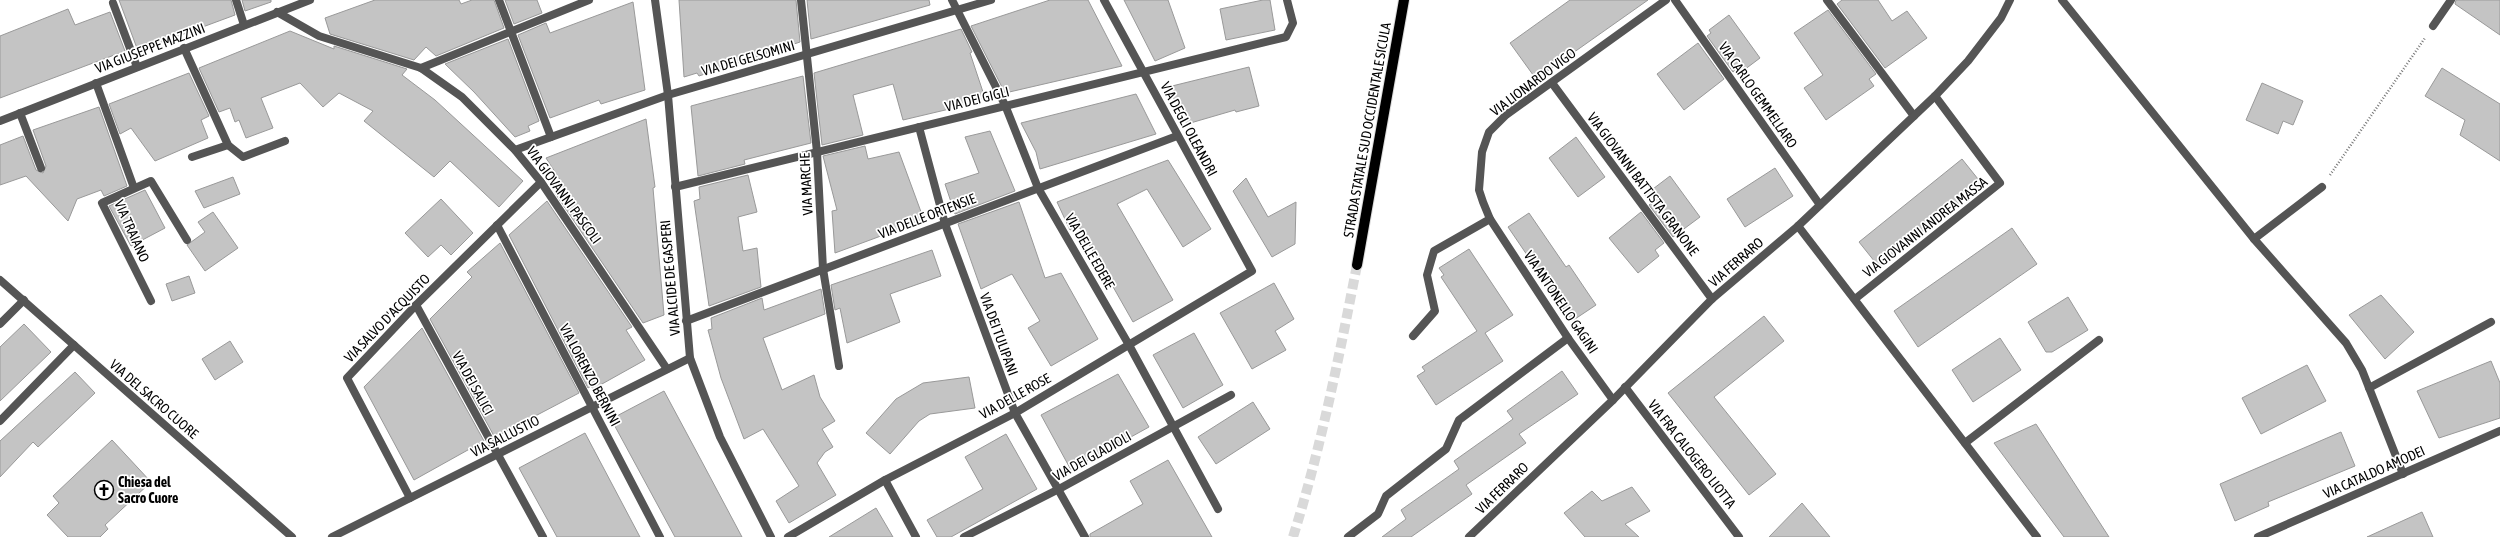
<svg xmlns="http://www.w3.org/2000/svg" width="2500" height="537" font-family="'Asap Condensed',sans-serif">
  <rect width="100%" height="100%" fill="#fff"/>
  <g fill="#c4c4c4" stroke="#999">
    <path d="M 119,0 L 231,0 L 235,15 L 138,51 Z"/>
    <path d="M 242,0 L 271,0 L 271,2 L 245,11 Z"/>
    <path d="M 375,0 L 459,0 L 461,4 L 472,0 L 494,0 L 504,28 L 436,56 L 426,47 L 414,60 L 330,34 L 325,18 Z"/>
    <path d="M 505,0 L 537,0 L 542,13 L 514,24 Z"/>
    <path d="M 679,0 L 796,0 L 800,42 L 699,76 L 697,73 L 684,77 Z"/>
    <path d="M 807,0 L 929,0 L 930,5 L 811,39 Z"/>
    <path d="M 1050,0 L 1088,0 L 1122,66 L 1005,93 L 971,26 Z"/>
    <path d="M 1124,0 L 1168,0 L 1185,48 L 1155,61 Z"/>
    <path d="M 1263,0 L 1270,0 L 1275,30 L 1226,40 L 1220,9 Z"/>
    <path d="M 1570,0 L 1648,0 L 1536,79 L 1510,43 Z"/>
    <path d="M 1842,0 L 1878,0 L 1892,21 L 1907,11 L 1927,38 L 1885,68 L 1837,4 Z"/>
    <path d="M 2456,0 L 2500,0 L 2500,35 L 2455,4 Z"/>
    <path d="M 633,2 L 645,90 L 601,104 L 599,100 L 550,118 L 518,35 L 546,23 L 550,33 Z"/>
    <path d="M 68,9 L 75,25 L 110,12 L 125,51 L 0,98 L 0,36 Z"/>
    <path d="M 1828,10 L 1876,74 L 1869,79 L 1874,86 L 1826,120 L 1804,88 L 1823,75 L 1794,33 Z"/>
    <path d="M 1729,15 L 1760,58 L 1740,73 L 1737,69 L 1733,72 L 1707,36 L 1711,33 L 1709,30 Z"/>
    <path d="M 961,29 L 972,52 L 970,53 L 985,98 L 977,100 L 979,102 L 903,120 L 893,84 L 853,95 L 863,135 L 822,145 L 814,73 Z"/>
    <path d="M 290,31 L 334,49 L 334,46 L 407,69 L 402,75 L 435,100 L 523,181 L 499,207 L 450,161 L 434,177 L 364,121 L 373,111 L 339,93 L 323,107 L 300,83 L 261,98 L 273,128 L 246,138 L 239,120 L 235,122 L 230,108 L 219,112 L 199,68 Z"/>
    <path d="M 508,39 L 539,121 L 528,126 L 530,131 L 515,137 L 474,92 L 445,64 Z"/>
    <path d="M 1698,43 L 1724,79 L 1684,110 L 1657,74 Z"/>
    <path d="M 1249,67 L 1259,106 L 1236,112 L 1235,110 L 1187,124 L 1168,87 Z"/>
    <path d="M 2442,68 L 2500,104 L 2500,161 L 2460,135 L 2465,120 L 2425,96 Z"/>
    <path d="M 189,73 L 209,116 L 201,120 L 208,138 L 155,161 L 131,128 L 120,134 L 109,104 Z"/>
    <path d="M 803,76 L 811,143 L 744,160 L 745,164 L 698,176 L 691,106 Z"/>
    <path d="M 2262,83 L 2303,101 L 2293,125 L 2283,121 L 2278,134 L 2246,120 Z"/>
    <path d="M 1136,94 L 1156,134 L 1040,169 L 1036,152 L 1021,123 Z"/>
    <path d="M 99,107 L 127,186 L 104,196 L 101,190 L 77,199 L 68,221 L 26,176 L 0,185 L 0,145 L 23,136 L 36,170 L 43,173 L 46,166 L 33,130 Z"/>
    <path d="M 646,119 L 655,187 L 653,188 L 664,315 L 643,323 L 555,193 L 564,186 L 546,158 Z"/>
    <path d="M 990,131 L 1015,191 L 955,214 L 945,184 L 979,173 L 965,137 Z"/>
    <path d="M 1576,137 L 1605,177 L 1578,197 L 1549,158 Z"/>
    <path d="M 865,146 L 868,159 L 899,152 L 924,220 L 835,253 L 832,211 L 837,210 L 823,156 Z"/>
    <path d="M 1962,159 L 1982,184 L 1879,267 L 1859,242 Z"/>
    <path d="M 1168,160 L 1211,229 L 1183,247 L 1147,189 L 1117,204 L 1173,300 L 1133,322 L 1078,225 L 1070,230 L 1057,202 Z"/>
    <path d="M 1775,168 L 1793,196 L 1745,227 L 1727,199 Z"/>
    <path d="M 748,175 L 757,212 L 738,217 L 743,251 L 757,248 L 761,287 L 709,306 L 694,201 L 700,199 L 699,187 Z"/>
    <path d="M 1670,176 L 1700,217 L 1673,237 L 1649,205 L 1651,203 L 1645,195 Z"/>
    <path d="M 233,177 L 240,194 L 204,208 L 195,191 Z"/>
    <path d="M 1246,178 L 1268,217 L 1296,202 L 1295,244 L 1272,257 L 1233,191 Z"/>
    <path d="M 145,190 L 165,228 L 131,246 L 109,206 Z"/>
    <path d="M 441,199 L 473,233 L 451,255 L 441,245 L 428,257 L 405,233 Z"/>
    <path d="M 547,201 L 632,327 L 626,330 L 645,360 L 593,389 L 591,386 L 588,388 L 509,235 Z"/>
    <path d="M 1019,202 L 1045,278 L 1061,273 L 1098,339 L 1051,366 L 1028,328 L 1040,321 L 1012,274 L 981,289 L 958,224 Z"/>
    <path d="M 213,212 L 238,248 L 205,271 L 187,245 L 205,232 L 198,222 Z"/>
    <path d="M 1641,212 L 1664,243 L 1655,250 L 1659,256 L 1638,273 L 1609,238 Z"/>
    <path d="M 1529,213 L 1566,267 L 1569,265 L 1596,305 L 1572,321 L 1508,227 Z"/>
    <path d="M 2012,228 L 2037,264 L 1918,347 L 1894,311 Z"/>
    <path d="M 500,243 L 579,393 L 501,434 L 500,432 L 494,436 L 430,319 L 472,277 L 467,272 Z"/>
    <path d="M 1469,249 L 1513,315 L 1485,333 L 1503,361 L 1436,405 L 1417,376 L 1425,371 L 1422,367 L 1477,331 L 1441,277 L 1444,275 L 1439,268 Z"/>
    <path d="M 932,250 L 941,276 L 890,294 L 900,322 L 847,343 L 840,308 L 835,310 L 831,285 Z"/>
    <path d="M 189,276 L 195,293 L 172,301 L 166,284 Z"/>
    <path d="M 1274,283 L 1294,319 L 1275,331 L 1286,350 L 1252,369 L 1220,313 Z"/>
    <path d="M 821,289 L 825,314 L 763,338 L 782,390 L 814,375 L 820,397 L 835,421 L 822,429 L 833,447 L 825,452 L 817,463 L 836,495 L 789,523 L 776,501 L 799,486 L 763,429 L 744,439 L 721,378 L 708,330 L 712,329 L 711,318 L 762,298 L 764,310 Z"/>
    <path d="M 2381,295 L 2414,332 L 2385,359 L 2349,315 Z"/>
    <path d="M 2068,297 L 2088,330 L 2052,352 L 2046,352 L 2028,322 Z"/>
    <path d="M 1764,316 L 1784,341 L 1714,397 L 1776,474 L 1749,495 L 1668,393 Z"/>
    <path d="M 24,324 L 51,352 L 0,401 L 0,347 Z"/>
    <path d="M 422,328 L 484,441 L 414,480 L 364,387 Z"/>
    <path d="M 1194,333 L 1223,385 L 1183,408 L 1153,355 Z"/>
    <path d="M 2000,338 L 2021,370 L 1973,402 L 1952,370 Z"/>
    <path d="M 230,341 L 243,362 L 215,380 L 202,359 Z"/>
    <path d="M 2491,361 L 2500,383 L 2500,418 L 2439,438 L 2417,391 Z"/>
    <path d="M 2307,365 L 2326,401 L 2261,434 L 2242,398 Z"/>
    <path d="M 1562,371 L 1578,394 L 1519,434 L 1526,443 L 1466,485 L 1472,494 L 1411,537 L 1382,537 L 1406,519 L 1401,510 L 1459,469 L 1454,461 L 1513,419 L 1507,411 Z"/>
    <path d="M 75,372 L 95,393 L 38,447 L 33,442 L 0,477 L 0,441 Z"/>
    <path d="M 1118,374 L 1149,427 L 1071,470 L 1041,415 Z"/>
    <path d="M 969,377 L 975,408 L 930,414 L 919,421 L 890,454 L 866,433 L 896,399 L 923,383 Z"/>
    <path d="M 664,391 L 701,460 L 742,537 L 675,537 L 611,419 Z"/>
    <path d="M 1253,402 L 1270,429 L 1216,464 L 1198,437 Z"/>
    <path d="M 2036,424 L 2109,537 L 2064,537 L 1994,443 Z"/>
    <path d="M 2341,432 L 2355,466 L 2268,502 L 2269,506 L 2235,521 L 2220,484 Z"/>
    <path d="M 585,433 L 640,537 L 557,537 L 519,468 Z"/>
    <path d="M 1006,434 L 1037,489 L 951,537 L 937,537 L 927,520 L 983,489 L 965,457 Z"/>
    <path d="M 112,440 L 151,482 L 105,525 L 108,529 L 100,537 L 68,537 L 47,515 L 59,503 L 53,496 Z"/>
    <path d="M 1168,460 L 1212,537 L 1090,537 L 1090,534 L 1143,504 L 1130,481 Z"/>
    <path d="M 1632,487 L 1650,511 L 1625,524 L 1639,537 L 1585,537 L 1564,513 L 1592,491 L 1602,501 Z"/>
    <path d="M 1802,503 L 1830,537 L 1769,537 Z"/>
    <path d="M 876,508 L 893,537 L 829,537 Z"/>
    <path d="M 2422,512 L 2433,537 L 2367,537 Z"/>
  </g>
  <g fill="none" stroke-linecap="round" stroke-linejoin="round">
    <path stroke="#d9d9d9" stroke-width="10" stroke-dasharray="10 5" stroke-linecap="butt" d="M 1293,537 C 1321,448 1339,357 1357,265"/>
    <g stroke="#dbdbdb" stroke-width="12">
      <path id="primary" d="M 1357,265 L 1404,0"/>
    </g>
    <path stroke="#777" stroke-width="2.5" stroke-dasharray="1 2" stroke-linecap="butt" d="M 2330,175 L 2425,38"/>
    <g stroke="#555" stroke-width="8">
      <path d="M 236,0 L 244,25"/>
      <path d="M 113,3 L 137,67"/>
      <path d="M 184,48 L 228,145 L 243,157 L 285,141"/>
      <path d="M 192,157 L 228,145"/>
      <path d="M 1413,336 L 1435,311 L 1427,275 L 1434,251 L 1490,219"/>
    </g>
    <g stroke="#555" stroke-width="8">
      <path d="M 499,0 L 551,137"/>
      <path d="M 801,0 L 817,152 L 823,269 L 839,366"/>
      <path d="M 952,0 L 1005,105 L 1038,188 L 1129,345 L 1218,509"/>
      <path d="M 1675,0 L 1820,205"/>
      <path d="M 1827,0 L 1914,116"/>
      <path d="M 2062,0 L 2254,239 L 2346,343 L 2362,370 L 2403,474"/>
      <path d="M 277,12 L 319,36 L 421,68 L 462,97 L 515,150 L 541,182 L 667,369"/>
      <path d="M 2433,26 L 2451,0"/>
      <path d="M 421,68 L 589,0"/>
      <path d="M 96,83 L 134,188"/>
      <path d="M 1552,83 L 1712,299"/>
      <path d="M 20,113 L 41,168"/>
      <path d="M 919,127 L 945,224 L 1015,413 L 1085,537"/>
      <path d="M 515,150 L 668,95 L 991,0"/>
      <path d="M 675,187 L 1286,37 L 1293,23 L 1287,0"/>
      <path d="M 497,225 L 660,537"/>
      <path d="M 1798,226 L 2037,537"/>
      <path d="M 2254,239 L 2322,187"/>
      <path d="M 1855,299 L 2000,183 L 1935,96"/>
      <path d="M 151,301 L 102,203 L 151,181 L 187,240"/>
      <path d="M 416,305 L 543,537"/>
      <path d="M 686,321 L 1177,136"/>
      <path d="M 0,324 L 24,300"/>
      <path d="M 1625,387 L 1739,537"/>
      <path d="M 2369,388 L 2491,322"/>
      <path d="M 1613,400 L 1568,338 L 1490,219 L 1483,202 L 1479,190 L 1482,152 L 1489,132 L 1506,115 L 1666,0"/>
      <path d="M 0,421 L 74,345"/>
      <path d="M 1965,443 L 2099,340"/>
      <path d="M 885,480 L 916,537"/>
      <path d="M 410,498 L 347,378 L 416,305 L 541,182"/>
      <path d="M 788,537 L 885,480 L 1015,413 L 1252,271 L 1104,0"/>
      <path d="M 964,537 L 1059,489 L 1231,395"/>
      <path d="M 1348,537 L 1378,514 L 1386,496 L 1446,449 L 1459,420 L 1568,338"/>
      <path d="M 1469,537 L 1613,400 L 1712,299 L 1798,226 L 1935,96 L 1968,61 L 2001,18 L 2010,0"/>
      <path d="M 2258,537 L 2500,431"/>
    </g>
    <g stroke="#555" stroke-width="8">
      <path d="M 655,0 L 668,95 L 690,358 L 720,437 L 771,537"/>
      <path d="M 0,121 L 310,0"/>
      <path d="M 0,280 L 292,537"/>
      <path d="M 332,537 L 690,358"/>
    </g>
    <use href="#primary" stroke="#000" stroke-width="10"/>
  </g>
  <defs>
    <g id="church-ring" transform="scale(1)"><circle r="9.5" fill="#fff" stroke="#000" stroke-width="1.5"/><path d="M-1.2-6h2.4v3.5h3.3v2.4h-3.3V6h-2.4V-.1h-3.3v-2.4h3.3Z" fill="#000"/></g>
  </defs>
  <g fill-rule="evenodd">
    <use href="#church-ring" x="104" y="490"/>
  </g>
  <g text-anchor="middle" stroke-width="3.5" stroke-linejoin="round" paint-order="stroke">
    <g font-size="14" fill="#000" stroke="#fff">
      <text transform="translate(150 48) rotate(-21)" y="5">VIA GIUSEPPE MAZZINI</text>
      <text transform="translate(748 58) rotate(-16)" y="5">VIA DEI GELSOMINI</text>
      <text transform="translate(1533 82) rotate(-37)" y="5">VIA LIONARDO VIGO</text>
      <text transform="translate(1758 95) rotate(55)" y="5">VIA CARLO GEMMELLARO</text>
      <text transform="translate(977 99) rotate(-14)" y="5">VIA DEI GIGLI</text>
      <text transform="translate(1189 129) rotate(62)" y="5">VIA DEGLI OLEANDRI</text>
      <text transform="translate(1367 130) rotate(-80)" y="5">STRADA STATALE SUD OCCIDENTALE SICULA</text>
      <text transform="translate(806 184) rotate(-93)" y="5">VIA MARCHE</text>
      <text transform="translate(1643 184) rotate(53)" y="5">VIA GIOVANNI BATTISTA GRANONE</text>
      <text transform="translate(564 195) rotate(54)" y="5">VIA GIOVANNI PASCOLI</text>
      <text transform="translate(927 216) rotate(-21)" y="5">VIA DELLE ORTENSIE</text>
      <text transform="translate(1925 227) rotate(-38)" y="5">VIA GIOVANNI ANDREA MASSA</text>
      <text transform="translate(132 231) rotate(66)" y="5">VIA TRAIANO</text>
      <text transform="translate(1090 251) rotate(60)" y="5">VIA DELLE EDERE</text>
      <text transform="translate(1736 262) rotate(-41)" y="5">VIA FERRARO</text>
      <text transform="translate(670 278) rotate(-95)" y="5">VIA ALCIDE DE GASPERI</text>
      <text transform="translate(1561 302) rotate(56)" y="5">VIA ANTONELLO GAGINI</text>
      <text transform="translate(387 318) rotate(-46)" y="5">VIA SALVO D'ACQUISTO</text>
      <text transform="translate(999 334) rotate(70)" y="5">VIA DEI TULIPANI</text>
      <text transform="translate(590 375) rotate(62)" y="5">VIA LORENZO BERNINI</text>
      <text transform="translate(473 383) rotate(61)" y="5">VIA DEI SALICI</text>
      <text transform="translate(1015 396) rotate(-29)" y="5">VIA DELLE ROSE</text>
      <text transform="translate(154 399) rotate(41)" y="5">VIA DEL SACRO CUORE</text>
      <text transform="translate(505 436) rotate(-27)" y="5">VIA SALLUSTIO</text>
      <text transform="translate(1692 454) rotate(52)" y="5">VIA FRA CALOGERO LIOTTA</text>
      <text transform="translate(1092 456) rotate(-29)" y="5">VIA DEI GLADIOLI</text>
      <text transform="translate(2374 472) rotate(-24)" y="5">VIA CATALDO AMODEI</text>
      <text transform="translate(1502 488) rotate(-44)" y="5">VIA FERRARO</text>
    </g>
    <g font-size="14" font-weight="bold" fill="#000" stroke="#fff" text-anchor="start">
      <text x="118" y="487">Chiesa del<tspan x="118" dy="16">Sacro Cuore</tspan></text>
    </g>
  </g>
</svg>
